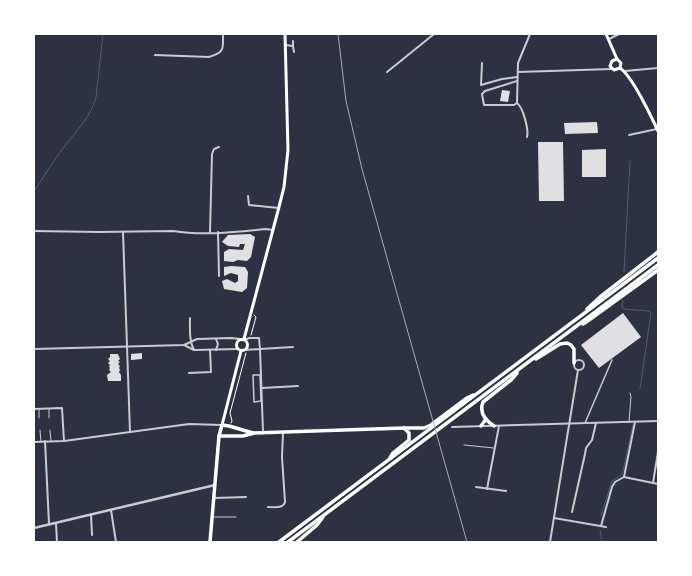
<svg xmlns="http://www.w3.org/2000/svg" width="692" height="576" font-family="Signika,sans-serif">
  <rect width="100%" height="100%" fill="#2d3142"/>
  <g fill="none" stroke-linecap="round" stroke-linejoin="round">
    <g stroke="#4f5d75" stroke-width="1">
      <path d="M 34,191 C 44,177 53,161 64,147 C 76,131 91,117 96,97 L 103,34"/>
      <path d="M 624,272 L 630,161"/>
      <path d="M 623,300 L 622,307 L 624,309 L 649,311 L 651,313 L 640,389"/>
      <path d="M 601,516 L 612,481 L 621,475 L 623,471 L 633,425"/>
      <path d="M 600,530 L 602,542"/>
    </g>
  </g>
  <g fill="#e0e0e3">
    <path d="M 502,90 L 510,91 L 508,102 L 500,101 Z"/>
    <path d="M 597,122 L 598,133 L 565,134 L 564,123 Z"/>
    <path d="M 538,142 L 563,142 L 564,201 L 539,201 Z"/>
    <path d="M 606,149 L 606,177 L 582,177 L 582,150 Z"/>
    <path d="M 250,234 L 255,237 L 251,257 L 247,261 L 238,260 L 233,262 L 224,261 L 224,252 L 229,249 L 243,250 L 245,244 L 240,244 L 239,247 L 228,246 L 222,242 L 228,235 Z"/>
    <path d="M 231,266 L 245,267 L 248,272 L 247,288 L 242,292 L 224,289 L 222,281 L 227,279 L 235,283 L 238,281 L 238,275 L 231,273 L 224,276 L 224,267 Z"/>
    <path d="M 623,313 L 641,337 L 599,368 L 581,345 Z"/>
    <path d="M 142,353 L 142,359 L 131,360 L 131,354 Z"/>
    <path d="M 110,354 L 118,354 L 120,359 L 118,361 L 120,362 L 118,364 L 120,366 L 119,368 L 120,370 L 119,372 L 121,375 L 121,381 L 108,381 L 107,375 L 111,372 L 109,370 L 110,368 L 109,367 L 110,365 L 108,363 L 110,361 L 108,359 L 110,357 Z"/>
  </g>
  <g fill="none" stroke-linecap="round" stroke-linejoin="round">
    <g stroke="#fff" stroke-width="1">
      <path d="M 251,335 L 256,317 L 254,315"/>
      <path d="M 231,423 L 232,421 L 230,413 L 246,353"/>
    </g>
    <g stroke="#caccd0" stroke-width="1">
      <path d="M 49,409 L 49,418"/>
      <path d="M 39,418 L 39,409"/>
      <path d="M 629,421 L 631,397 L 630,393"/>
      <path d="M 40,430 L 41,442"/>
      <path d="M 50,430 L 51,441"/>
      <path d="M 464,445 L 494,448"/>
      <path d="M 213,517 L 236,517"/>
    </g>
    <g stroke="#caccd0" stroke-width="1.5">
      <path d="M 253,375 L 260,375 L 261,401 L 254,402 Z"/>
      <path d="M 585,423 L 612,360"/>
    </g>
    <g stroke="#caccd0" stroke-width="2">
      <path d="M 609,39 L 619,34"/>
      <path d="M 285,45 L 293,46 L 293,41"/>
      <path d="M 293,46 L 294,52"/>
      <path d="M 155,55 L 209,57 C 225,52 223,49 223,34"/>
      <path d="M 482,63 L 481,85 L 502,79 L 517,77"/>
      <path d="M 625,71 L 658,68"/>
      <path d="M 387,72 L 434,34"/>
      <path d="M 518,72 L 612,69"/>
      <path d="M 517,81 L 485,91 L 482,94 L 484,105 L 514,105 L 517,103"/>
      <path d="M 629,135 L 657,129"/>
      <path d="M 527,137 C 529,130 523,107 517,103 L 518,63 L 530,34"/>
      <path d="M 248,196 L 249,205 L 279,208"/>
      <path d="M 34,231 L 99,232 L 173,231 C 204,236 236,232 266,229 L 273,230"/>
      <path d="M 123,232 L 130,432"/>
      <path d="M 210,232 L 212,154 L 214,149 L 219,147"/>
      <path d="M 218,232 L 219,276"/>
      <path d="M 190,318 C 190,329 189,341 194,350"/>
      <path d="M 216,339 L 218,344 L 216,350"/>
      <path d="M 184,345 L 194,350 L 238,349"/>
      <path d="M 34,349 L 184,345 L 197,339 L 231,338 L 240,339"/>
      <path d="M 244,350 L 260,349 L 259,338 L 249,338 L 245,340"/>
      <circle cx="579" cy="365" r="5"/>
      <path d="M 189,373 L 211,372 L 210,350"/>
      <path d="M 262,388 L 298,386"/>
      <path d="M 34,409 L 62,408 L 64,441"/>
      <path d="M 452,427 L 658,421"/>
      <path d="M 263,432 L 260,349 L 293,347"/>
      <path d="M 45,441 L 49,524"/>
      <path d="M 34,442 L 64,441 L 189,424 L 222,425"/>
      <path d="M 624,477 L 635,422"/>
      <path d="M 624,477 L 658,484"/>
      <path d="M 653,483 L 658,452"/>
      <path d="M 476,487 L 506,491"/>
      <path d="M 487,489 L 499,426"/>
      <path d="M 214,498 L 246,497"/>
      <path d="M 268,507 C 274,507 283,509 285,502 L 282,457 L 283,433"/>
      <path d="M 111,510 L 116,542"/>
      <path d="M 572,512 L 585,454 L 586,448 L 592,440 L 596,423"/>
      <path d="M 91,514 L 92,535"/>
      <path d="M 554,518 L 606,527"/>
      <path d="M 56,523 L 57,542"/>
      <path d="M 601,526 L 612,487 L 615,482 L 624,477"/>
      <path d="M 550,542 L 578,370"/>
    </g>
    <path stroke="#caccd0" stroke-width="2.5" d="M 34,528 L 215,485"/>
    <g stroke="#fff" stroke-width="3">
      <path d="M 606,34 L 617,59 L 621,63 L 620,68"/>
      <path d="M 617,59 L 612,61 L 610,66 L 614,70 L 620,68"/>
      <path d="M 620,68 C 632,76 651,116 658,131"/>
      <path d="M 244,339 L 279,207 L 284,187 L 288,150 L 285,34"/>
      <circle cx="242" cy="345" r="5.5"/>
      <path d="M 222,425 L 241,351"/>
    </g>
    <g stroke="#fff" stroke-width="3.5">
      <path d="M 219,436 L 243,436 L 254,433 L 404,428"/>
      <path d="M 210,542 L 219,436 L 222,425 L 229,426 L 253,433"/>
    </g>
    <g stroke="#fff" stroke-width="3.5">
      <path d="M 587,309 L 600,297 L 658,252"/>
      <path d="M 583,324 L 589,320 L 658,270"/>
      <path d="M 536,359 L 560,344 L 567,343 L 571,345 L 574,349 L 574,363"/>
      <path d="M 481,426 L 486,419"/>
      <path d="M 494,426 C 485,420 479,412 483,402 L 511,380 L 517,373"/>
      <path d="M 404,428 L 424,428 L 431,425 L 467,398 L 473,395"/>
      <path d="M 390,458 L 393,453 L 409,440 L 409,433 L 404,428"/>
      <path d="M 279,542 L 658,258"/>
      <path d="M 288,542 L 658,265"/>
      <path d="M 297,542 L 317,525 L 323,517"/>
    </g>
    <path stroke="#abadb3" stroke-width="1" d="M 338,34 L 346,101 L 362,169 L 467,542"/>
  </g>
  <rect width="692" height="576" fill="none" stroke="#ffffff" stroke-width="70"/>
</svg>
